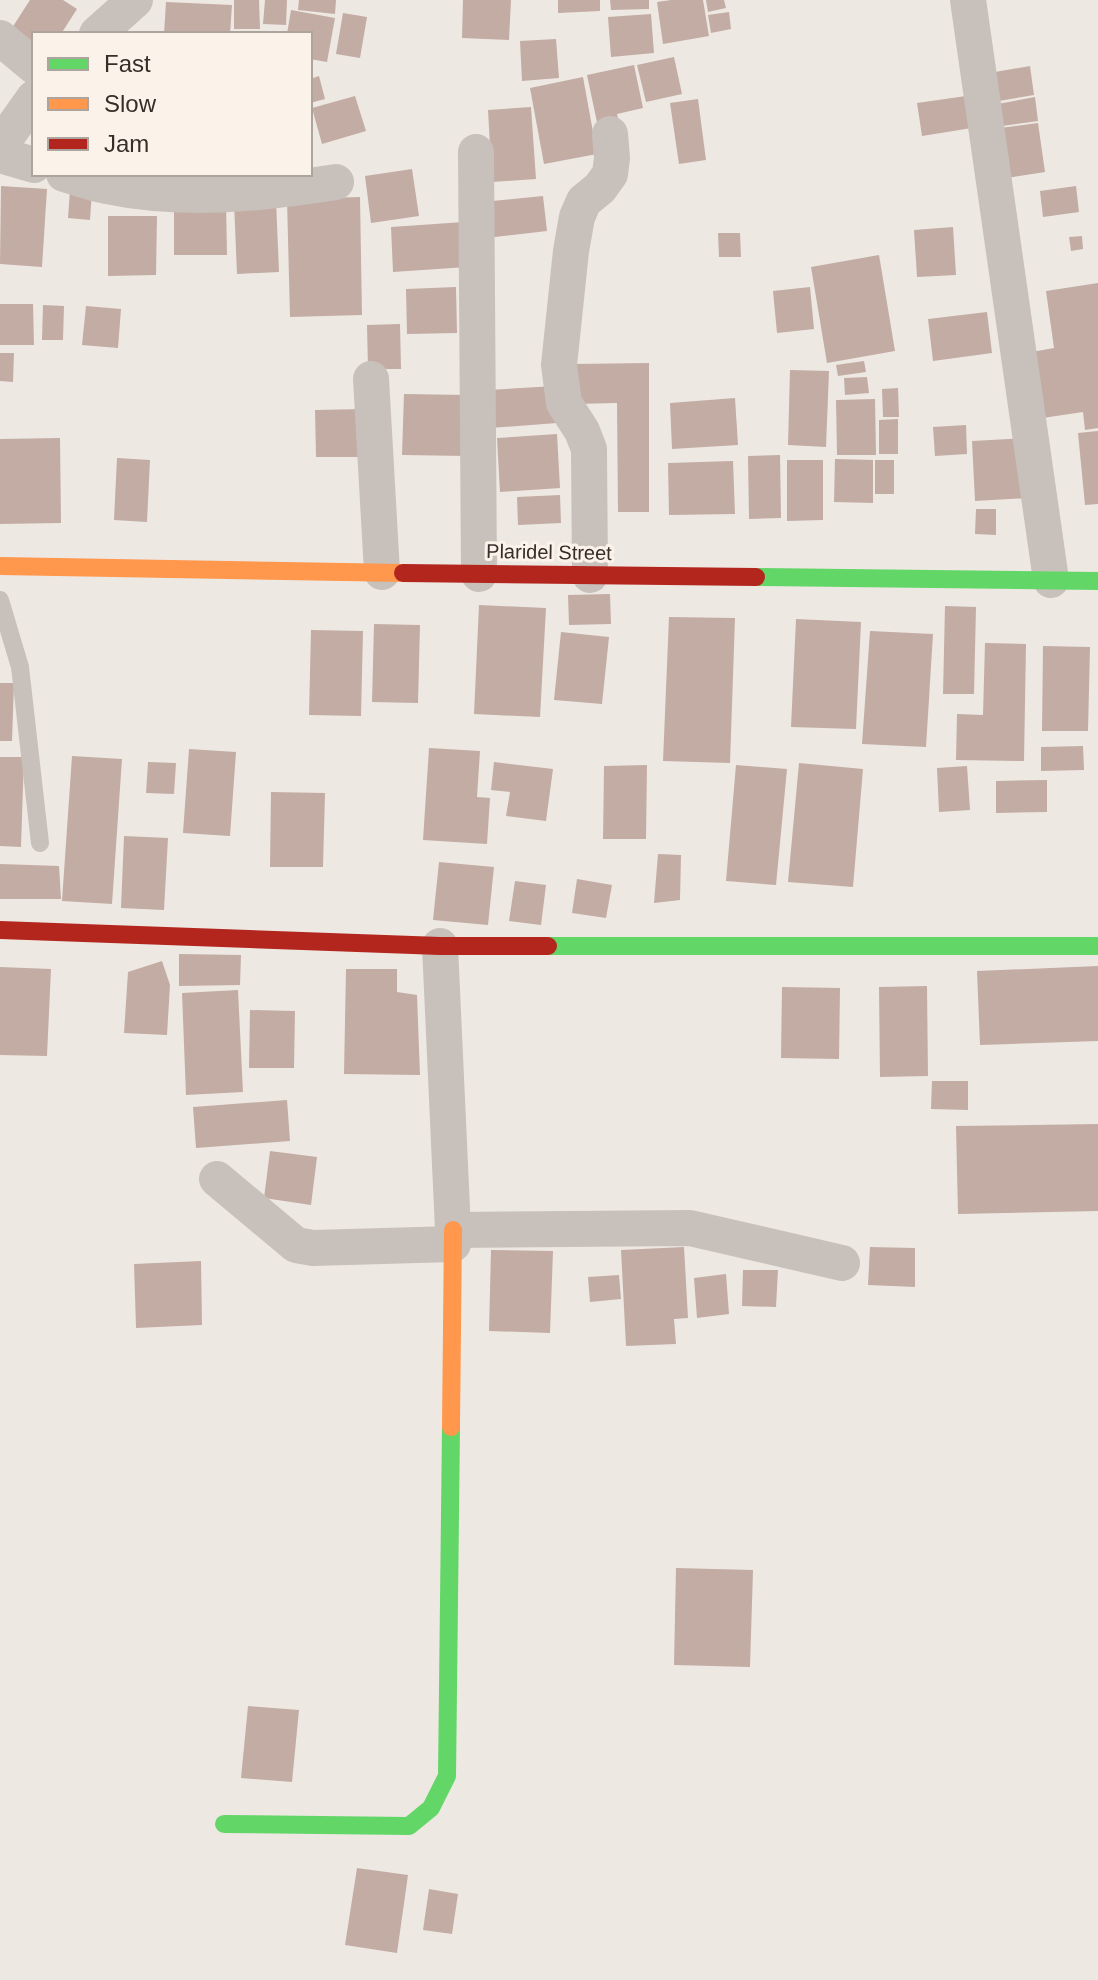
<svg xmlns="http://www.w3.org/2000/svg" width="1098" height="1980" font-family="Helvetica,sans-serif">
  <rect width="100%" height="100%" fill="#eee8e3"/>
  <g fill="#c3aca4">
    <path d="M 30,0 L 63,0 L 77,9 L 61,34 L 34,34 L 34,46 L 10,31 Z"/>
    <path d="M 234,0 L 259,0 L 260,29 L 234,29 Z"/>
    <path d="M 265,0 L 287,0 L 286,25 L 263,24 Z"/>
    <path d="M 299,0 L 336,0 L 335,14 L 298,10 Z"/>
    <path d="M 463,0 L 511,0 L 509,40 L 462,38 Z"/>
    <path d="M 558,0 L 600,0 L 600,11 L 558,13 Z"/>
    <path d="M 610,0 L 649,0 L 649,9 L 611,10 Z"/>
    <path d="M 671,0 L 703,0 L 709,36 L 663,44 L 657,2 Z"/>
    <path d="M 706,0 L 724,0 L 726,8 L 708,12 Z"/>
    <path d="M 166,2 L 232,5 L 230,34 L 164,34 Z"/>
    <path d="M 291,10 L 335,18 L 327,62 L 310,59 L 310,34 L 287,34 Z"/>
    <path d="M 729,12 L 731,29 L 711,33 L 708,15 Z"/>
    <path d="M 343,13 L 367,17 L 360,58 L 336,54 Z"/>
    <path d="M 651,14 L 654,53 L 611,57 L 608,17 Z"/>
    <path d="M 556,39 L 559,78 L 522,81 L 520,41 Z"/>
    <path d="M 674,57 L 682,94 L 646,102 L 637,65 Z"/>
    <path d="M 634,65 L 643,108 L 617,114 L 619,123 L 598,127 L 587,75 Z"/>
    <path d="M 1030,66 L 1034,95 L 999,101 L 995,72 Z"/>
    <path d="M 319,76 L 325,99 L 310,103 L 310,79 Z"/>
    <path d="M 583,77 L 597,154 L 544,164 L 530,88 Z"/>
    <path d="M 973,95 L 978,127 L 922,136 L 917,103 Z"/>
    <path d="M 355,96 L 366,131 L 322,144 L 312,108 Z"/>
    <path d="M 1035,97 L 1038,121 L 1002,126 L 998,104 Z"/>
    <path d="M 698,99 L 706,160 L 679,164 L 670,103 Z"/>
    <path d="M 531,107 L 536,179 L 492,182 L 488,110 Z"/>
    <path d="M 1038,123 L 1045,172 L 1007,178 L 1000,128 Z"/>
    <path d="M 412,169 L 419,216 L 371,223 L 365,176 Z"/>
    <path d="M 1,186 L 47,189 L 42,267 L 0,264 Z"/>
    <path d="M 1076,186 L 1079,212 L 1043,217 L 1040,191 Z"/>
    <path d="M 70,190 L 92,191 L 90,220 L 68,218 Z"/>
    <path d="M 543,196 L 547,231 L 486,238 L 482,202 Z"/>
    <path d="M 360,197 L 362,315 L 290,317 L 287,199 Z"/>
    <path d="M 276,200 L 279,272 L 237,274 L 234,202 Z"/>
    <path d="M 174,204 L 226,204 L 227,255 L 174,255 Z"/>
    <path d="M 108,216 L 157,216 L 156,275 L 108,276 Z"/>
    <path d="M 464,222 L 467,267 L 393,272 L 391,227 Z"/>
    <path d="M 953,227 L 956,275 L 917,277 L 914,230 Z"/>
    <path d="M 718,233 L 740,233 L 741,257 L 719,257 Z"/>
    <path d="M 1082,236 L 1083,249 L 1071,251 L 1069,237 Z"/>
    <path d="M 879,255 L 895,351 L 827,363 L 811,267 Z"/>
    <path d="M 1098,283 L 1098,428 L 1085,430 L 1083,412 L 1036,419 L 1026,353 L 1054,348 L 1046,291 Z"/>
    <path d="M 456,287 L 457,333 L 407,334 L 406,289 Z"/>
    <path d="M 810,287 L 814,329 L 777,333 L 773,291 Z"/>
    <path d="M 0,304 L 33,304 L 34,345 L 0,345 Z"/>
    <path d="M 43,305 L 64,306 L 63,340 L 42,340 Z"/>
    <path d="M 86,306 L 121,309 L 118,348 L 82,345 Z"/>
    <path d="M 987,312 L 992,353 L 933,361 L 928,319 Z"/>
    <path d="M 400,324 L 401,369 L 368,369 L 367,325 Z"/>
    <path d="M 0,353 L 14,353 L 13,382 L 0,381 Z"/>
    <path d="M 864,361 L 866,372 L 838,376 L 836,365 Z"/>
    <path d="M 649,363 L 649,512 L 618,512 L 617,403 L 573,404 L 573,364 Z"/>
    <path d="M 790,370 L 829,371 L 826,447 L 788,445 Z"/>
    <path d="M 867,377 L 869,393 L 845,395 L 844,378 Z"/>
    <path d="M 555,386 L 557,423 L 490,428 L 488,390 Z"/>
    <path d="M 898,388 L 899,417 L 883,417 L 882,389 Z"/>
    <path d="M 404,394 L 467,395 L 466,456 L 402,455 Z"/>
    <path d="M 735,398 L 738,445 L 672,449 L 670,403 Z"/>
    <path d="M 875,399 L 876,455 L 837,455 L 836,400 Z"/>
    <path d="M 365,409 L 366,457 L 316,457 L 315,410 Z"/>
    <path d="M 898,419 L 898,454 L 879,454 L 879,420 Z"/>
    <path d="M 966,425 L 967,454 L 935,456 L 933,427 Z"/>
    <path d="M 1098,431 L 1098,504 L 1085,505 L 1078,433 Z"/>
    <path d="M 557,434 L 560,488 L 500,492 L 497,438 Z"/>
    <path d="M 60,438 L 61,523 L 0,524 L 0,439 Z"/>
    <path d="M 1025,438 L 1028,498 L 975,501 L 972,441 Z"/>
    <path d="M 780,455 L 781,518 L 749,519 L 748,456 Z"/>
    <path d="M 117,458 L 150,460 L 147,522 L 114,520 Z"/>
    <path d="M 835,459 L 873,460 L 873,503 L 834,502 Z"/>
    <path d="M 787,460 L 823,460 L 823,520 L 787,521 Z"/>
    <rect x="875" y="460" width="19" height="34"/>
    <path d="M 733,461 L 735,514 L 669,515 L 668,463 Z"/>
    <path d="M 560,495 L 561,523 L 518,525 L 517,497 Z"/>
    <path d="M 976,509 L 996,509 L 996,535 L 975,534 Z"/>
    <path d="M 610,594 L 611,624 L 569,625 L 568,595 Z"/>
    <path d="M 479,605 L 546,608 L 540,717 L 474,714 Z"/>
    <path d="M 945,606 L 976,607 L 974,694 L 943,694 Z"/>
    <path d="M 669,617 L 735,618 L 730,763 L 663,761 Z"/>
    <path d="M 796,619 L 861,622 L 856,729 L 791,727 Z"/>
    <path d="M 374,624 L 420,625 L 418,703 L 372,702 Z"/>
    <path d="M 311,630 L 363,631 L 361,716 L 309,715 Z"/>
    <path d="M 870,631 L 933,634 L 926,747 L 862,744 Z"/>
    <path d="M 561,632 L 609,637 L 602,704 L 554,700 Z"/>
    <path d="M 985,643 L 1026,644 L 1024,761 L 956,760 L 957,714 L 983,715 Z"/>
    <path d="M 1043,646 L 1090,647 L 1088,731 L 1042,731 Z"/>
    <path d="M 0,683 L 14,683 L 12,741 L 0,741 Z"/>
    <path d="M 1083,746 L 1084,770 L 1041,771 L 1041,747 Z"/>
    <path d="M 429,748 L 480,751 L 477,797 L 490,798 L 487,844 L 423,840 Z"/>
    <path d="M 189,749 L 236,752 L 230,836 L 183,833 Z"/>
    <path d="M 72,756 L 122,759 L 112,904 L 62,901 Z"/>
    <path d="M 0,757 L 24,757 L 21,847 L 0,846 Z"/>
    <path d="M 148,762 L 176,763 L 174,794 L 146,793 Z"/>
    <path d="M 494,762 L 553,769 L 546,821 L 506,816 L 510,792 L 491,790 Z"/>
    <path d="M 799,763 L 863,769 L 853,887 L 788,882 Z"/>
    <path d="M 647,765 L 646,839 L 603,839 L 604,766 Z"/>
    <path d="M 736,765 L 787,769 L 776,885 L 726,881 Z"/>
    <path d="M 967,766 L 970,810 L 939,812 L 937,768 Z"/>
    <path d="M 1047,780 L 1047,812 L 996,813 L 996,781 Z"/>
    <path d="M 271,792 L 325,793 L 323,867 L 270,867 Z"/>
    <path d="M 124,836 L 168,838 L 164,910 L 121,908 Z"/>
    <path d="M 658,854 L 681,855 L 680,900 L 654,903 Z"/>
    <path d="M 439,862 L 494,867 L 488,925 L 433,920 Z"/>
    <path d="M 0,864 L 59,866 L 61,899 L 0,899 Z"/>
    <path d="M 577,879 L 612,885 L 606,918 L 572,913 Z"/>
    <path d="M 515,881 L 546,885 L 541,925 L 509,921 Z"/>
    <path d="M 179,954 L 241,955 L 240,985 L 179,986 Z"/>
    <path d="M 162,961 L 170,985 L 167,1035 L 124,1033 L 128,972 Z"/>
    <path d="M 1098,966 L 1098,1041 L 980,1045 L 977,971 Z"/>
    <path d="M 0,967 L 51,969 L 47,1056 L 0,1055 Z"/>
    <path d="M 346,969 L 397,969 L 397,992 L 417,995 L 420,1075 L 344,1074 Z"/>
    <path d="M 927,986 L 928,1076 L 880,1077 L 879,987 Z"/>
    <path d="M 782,987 L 840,988 L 839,1059 L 781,1058 Z"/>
    <path d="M 238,990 L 243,1092 L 186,1095 L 182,993 Z"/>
    <path d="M 250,1010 L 295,1011 L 294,1068 L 249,1068 Z"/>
    <path d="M 932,1081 L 968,1081 L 968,1110 L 931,1109 Z"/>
    <path d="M 287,1100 L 290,1141 L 196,1148 L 193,1107 Z"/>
    <path d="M 1098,1124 L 1098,1211 L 958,1214 L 956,1126 Z"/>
    <path d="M 270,1151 L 317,1157 L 311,1205 L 264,1198 Z"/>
    <path d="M 684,1247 L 688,1318 L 674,1319 L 676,1344 L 626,1346 L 621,1250 Z"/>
    <path d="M 870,1247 L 915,1248 L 915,1287 L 868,1285 Z"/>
    <path d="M 491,1250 L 553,1251 L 550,1333 L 489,1331 Z"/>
    <path d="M 201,1261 L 202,1325 L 136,1328 L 134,1264 Z"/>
    <path d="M 743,1270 L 778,1270 L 776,1307 L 742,1306 Z"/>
    <path d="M 726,1274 L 729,1314 L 697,1318 L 694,1278 Z"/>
    <path d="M 619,1275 L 621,1299 L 590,1302 L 588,1277 Z"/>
    <path d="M 676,1568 L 753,1570 L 750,1667 L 674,1665 Z"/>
    <path d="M 248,1706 L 299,1710 L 292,1782 L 241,1778 Z"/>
    <path d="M 357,1868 L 408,1875 L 397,1953 L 345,1945 Z"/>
    <path d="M 429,1889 L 458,1894 L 452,1934 L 423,1930 Z"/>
  </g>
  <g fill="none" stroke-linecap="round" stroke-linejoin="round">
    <path stroke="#c8c1bb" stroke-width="18" d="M 0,600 L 20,667 L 40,843"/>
    <g stroke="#c8c1bb" stroke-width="36">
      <path d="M 968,0 L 1051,580"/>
      <path d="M 97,34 L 135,0"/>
      <path d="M 0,38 L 34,66"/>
      <path d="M 0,146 L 34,98"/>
      <path d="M 476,152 L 479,574"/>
      <path d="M 0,155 L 34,165"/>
      <path d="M 64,174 C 78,178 92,183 106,186 C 182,202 260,194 336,182"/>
      <path d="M 371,379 L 382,572"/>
      <path d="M 590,575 L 589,449 L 582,431 L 564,403 L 559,365 L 571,251 L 577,217 L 584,201 L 600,188 L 610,174 L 612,158 L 610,134"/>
      <path d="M 440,946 L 453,1230 L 690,1228 L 842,1263"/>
      <path d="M 217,1179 L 296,1245 L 313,1248 L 453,1244"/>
    </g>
    <g stroke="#63d668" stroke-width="18">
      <path d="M 756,577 L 1098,581"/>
      <path d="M 548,946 L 1098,946"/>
      <path d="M 224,1824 L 409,1826 L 431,1808 L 447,1776 L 451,1427"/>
    </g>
    <g stroke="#ff974d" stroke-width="18">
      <path d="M 0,566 L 403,573"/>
      <path d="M 451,1427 L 453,1230"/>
    </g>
    <g stroke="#b3261e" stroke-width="18">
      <path d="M 403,573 L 756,577"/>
      <path d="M 0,930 L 440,946 L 548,946"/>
    </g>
  </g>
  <g text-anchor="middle" stroke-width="6" stroke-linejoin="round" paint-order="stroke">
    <g font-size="20" fill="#392d29" stroke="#fbf3ea">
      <text transform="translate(549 552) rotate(1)" y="7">Plaridel Street</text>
    </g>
  </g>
  <rect x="32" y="32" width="280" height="144" fill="#fbf3ea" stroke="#ada49d" stroke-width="2"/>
  <rect x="48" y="58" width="40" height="12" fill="#63d668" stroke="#ada49d" stroke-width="2"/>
  <text x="104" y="72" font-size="24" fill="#392d29">Fast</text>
  <rect x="48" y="98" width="40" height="12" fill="#ff974d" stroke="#ada49d" stroke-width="2"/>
  <text x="104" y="112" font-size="24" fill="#392d29">Slow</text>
  <rect x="48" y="138" width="40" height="12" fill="#b3261e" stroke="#ada49d" stroke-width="2"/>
  <text x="104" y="152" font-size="24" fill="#392d29">Jam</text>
</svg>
